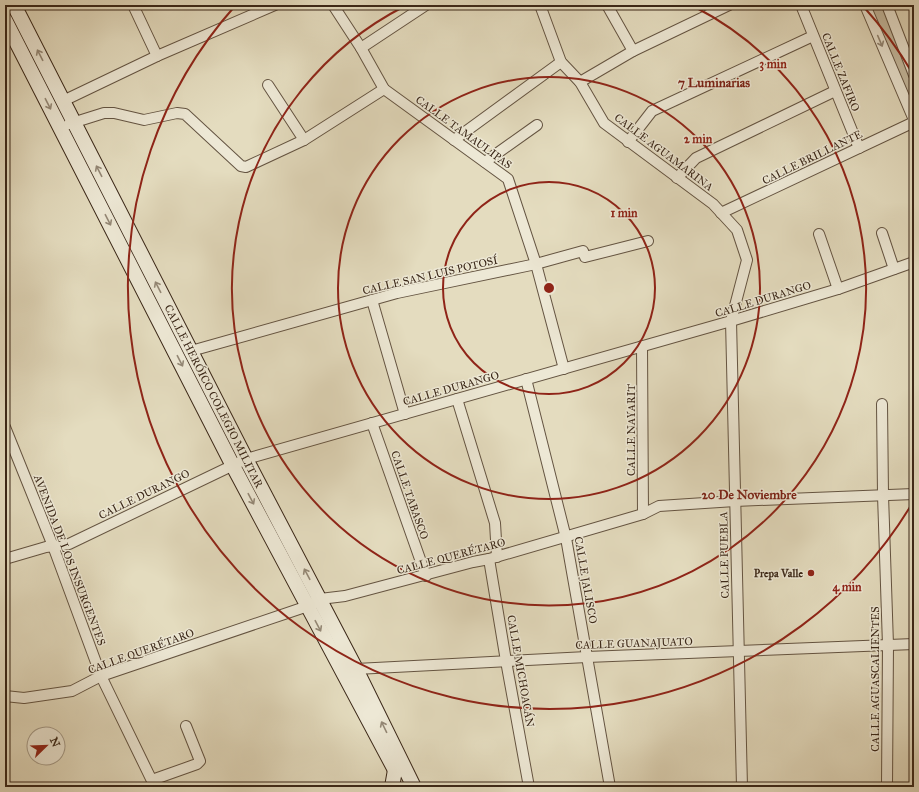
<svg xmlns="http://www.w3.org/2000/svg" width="919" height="792" font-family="'IM FELL Great Primer',serif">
  <rect width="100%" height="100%" fill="#e4dcbf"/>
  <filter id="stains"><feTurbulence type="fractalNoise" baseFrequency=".005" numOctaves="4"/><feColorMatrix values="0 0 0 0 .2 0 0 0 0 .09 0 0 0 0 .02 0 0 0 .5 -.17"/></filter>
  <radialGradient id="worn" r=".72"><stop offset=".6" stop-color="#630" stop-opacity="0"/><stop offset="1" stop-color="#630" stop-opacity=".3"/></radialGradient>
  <path fill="#c7bda3" stroke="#80725e" d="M 865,5 L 887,5 L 914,75 L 914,120 Z"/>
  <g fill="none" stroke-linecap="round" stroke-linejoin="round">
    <g stroke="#645442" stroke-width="12">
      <g id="minor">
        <path d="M 133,5 L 157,56"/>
        <path d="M 333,5 L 361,48 L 384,89 L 508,179 L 536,264 L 564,369"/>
        <path d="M 540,5 L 561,62 L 580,82 L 604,123 L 713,204 L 737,230 L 747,260 L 731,321 L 742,787"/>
        <path d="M 607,5 L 633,51"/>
        <path d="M 801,5 L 859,148"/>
        <path d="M 865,5 L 914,120"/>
        <path d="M 887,5 L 914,75"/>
        <path d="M 361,48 L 426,5"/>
        <path d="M 580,82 L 633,51 L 729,5"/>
        <path d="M 268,85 L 304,140"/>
        <path d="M 63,101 L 157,56 L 275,5"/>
        <path d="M 69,124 L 104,113 L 114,113 L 144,120 L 177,113 L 185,114 L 241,166 L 246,167 L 304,140 L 384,89"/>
        <path d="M 454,140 L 561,62"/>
        <path d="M 628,142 L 652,111 L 813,36"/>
        <path d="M 485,162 L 537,125"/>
        <path d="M 677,178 L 696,158 L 835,91"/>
        <path d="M 721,213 L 914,122"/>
        <path d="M 882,233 L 894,269"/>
        <path d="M 819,234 L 838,289"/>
        <path d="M 372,300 L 405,414"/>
        <path d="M 642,346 L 643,514"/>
        <path d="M 191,351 L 397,293 L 536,264 L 583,251 L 585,257 L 648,241"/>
        <path d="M 526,379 L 566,538 L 610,787"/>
        <path d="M 457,399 L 495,523 L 497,557"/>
        <path d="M 882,404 L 883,495 L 888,645 L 887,787"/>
        <path d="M 372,423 L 426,576"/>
        <path d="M 5,427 L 53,546 L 101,676 L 155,787"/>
        <path d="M 5,559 L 46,547 L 69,544 L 246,459 L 731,321 L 838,289 L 914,262"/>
        <path d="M 489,559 L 506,661 L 529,787"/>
        <path d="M 356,669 L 587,657 L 914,644"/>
        <path d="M 5,696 L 24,698 L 72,691 L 101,676 L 308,606 L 320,599 L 345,596 L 473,562 L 489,559 L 643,514 L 659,506 L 735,501 L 914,494"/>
        <path d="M 152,780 L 197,764 L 200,761 L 186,726"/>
      </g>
    </g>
    <g stroke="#3a2718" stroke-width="16">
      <g id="secondary">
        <path d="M 14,5 L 246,459 L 356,669 L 414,787"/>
        <path d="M 5,20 L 232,464 L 396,772"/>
        <path d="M 392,787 L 395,770"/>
      </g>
    </g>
    <use href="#minor" stroke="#ede8d5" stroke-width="10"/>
    <use href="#secondary" stroke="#ede8d5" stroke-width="14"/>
  </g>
  <defs><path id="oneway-shaft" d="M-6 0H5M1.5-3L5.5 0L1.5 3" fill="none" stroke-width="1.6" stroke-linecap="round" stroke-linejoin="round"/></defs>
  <g stroke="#948876">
    <use href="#oneway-shaft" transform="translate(880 41) rotate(67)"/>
    <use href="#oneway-shaft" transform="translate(40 55) rotate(-117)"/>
    <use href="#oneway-shaft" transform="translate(48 104) rotate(63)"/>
    <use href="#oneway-shaft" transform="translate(99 171) rotate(-117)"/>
    <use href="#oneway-shaft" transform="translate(108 220) rotate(63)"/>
    <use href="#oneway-shaft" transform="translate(158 287) rotate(-117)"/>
    <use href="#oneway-shaft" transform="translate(180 361) rotate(63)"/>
    <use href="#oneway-shaft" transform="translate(251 499) rotate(62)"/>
    <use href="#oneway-shaft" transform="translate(307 574) rotate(-118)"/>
    <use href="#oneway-shaft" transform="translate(318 626) rotate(62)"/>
    <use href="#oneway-shaft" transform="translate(384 727) rotate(-116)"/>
  </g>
  <g fill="none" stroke="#8f2418" stroke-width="2">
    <circle cx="549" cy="288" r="106"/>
    <circle cx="549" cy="288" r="211"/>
    <path d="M693 6A317 317 0 1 1 405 6"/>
    <path d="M913 502A422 422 0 1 1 235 6M863 6A422 422 0 0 1 913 74"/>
  </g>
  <circle fill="#8f2418" stroke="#ede8d5" stroke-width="1.5" cx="811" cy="573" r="4"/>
  <g text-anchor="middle" stroke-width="3" stroke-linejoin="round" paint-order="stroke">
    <g font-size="11" fill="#3a2718" stroke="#ede8d5">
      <text transform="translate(841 72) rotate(68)" y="4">CALLE ZAFIRO</text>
      <text transform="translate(464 132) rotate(36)" y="4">CALLE TAMAULIPAS</text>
      <text transform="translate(664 152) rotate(37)" y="4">CALLE AGUAMARINA</text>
      <text transform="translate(812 157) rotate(-26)" y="4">CALLE BRILLANTE</text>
      <text transform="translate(430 275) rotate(-13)" y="4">CALLE SAN LUIS POTOSÍ</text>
      <text transform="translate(763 299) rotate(-17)" y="4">CALLE DURANGO</text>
      <text transform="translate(451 388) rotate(-16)" y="4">CALLE DURANGO</text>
      <text transform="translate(214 396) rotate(63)" y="4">CALLE HERÓICO COLEGIO MILITAR</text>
      <text transform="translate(631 430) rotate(-90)" y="4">CALLE NAYARIT</text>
      <text transform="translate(144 494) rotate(-26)" y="4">CALLE DURANGO</text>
      <text transform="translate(410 495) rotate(71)" y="4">CALLE TABASCO</text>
      <text transform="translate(724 555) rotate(-91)" y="4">CALLE PUEBLA</text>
      <text transform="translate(451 556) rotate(-15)" y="4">CALLE QUERÉTARO</text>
      <text transform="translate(70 560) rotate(69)" y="4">AVENIDA DE LOS INSURGENTES</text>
      <text transform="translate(586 580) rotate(80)" y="4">CALLE JALISCO</text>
      <text transform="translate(634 643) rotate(-2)" y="4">CALLE GUANAJUATO</text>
      <text transform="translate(141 651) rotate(-20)" y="4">CALLE QUERÉTARO</text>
      <text transform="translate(521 671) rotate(80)" y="4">CALLE MICHOACÁN</text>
      <text transform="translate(875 679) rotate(-90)" y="4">CALLE AGUASCALIENTES</text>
    </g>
    <g font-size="11" font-weight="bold" fill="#3a2718" stroke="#ede8d5" text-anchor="end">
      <text x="803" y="577">Prepa Valle</text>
    </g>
    <g font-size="13" font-weight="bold" fill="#7a1f14" stroke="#ede8d5">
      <text x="714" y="87">7 Luminarias</text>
      <text x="749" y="499">20 De Noviembre</text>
    </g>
  </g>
  <circle cx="549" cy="288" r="6" fill="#8f2418" stroke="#ede8d5" stroke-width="2"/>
  <g font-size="12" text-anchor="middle" font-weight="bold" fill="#8f2418" stroke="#ede8d5" stroke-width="3" stroke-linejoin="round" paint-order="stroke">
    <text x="773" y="68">3 min</text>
    <text x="698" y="143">2 min</text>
    <text x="624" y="217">1 min</text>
    <text x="847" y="591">4 min</text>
  </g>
  <rect width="919" height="792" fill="none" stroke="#e4dcbf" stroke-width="20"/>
  <rect x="6" y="6" width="907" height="780" fill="none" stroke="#3a2718" stroke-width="2"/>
  <rect x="10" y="10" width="899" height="772" fill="none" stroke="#3a2718"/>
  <g transform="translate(46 746) rotate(67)"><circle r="19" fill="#ede8d5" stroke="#a59b89"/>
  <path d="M0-3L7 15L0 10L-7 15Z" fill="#8f2418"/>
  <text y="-6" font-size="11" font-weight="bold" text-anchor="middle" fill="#3a2718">N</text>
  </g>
  <rect width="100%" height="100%" filter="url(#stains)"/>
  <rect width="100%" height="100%" fill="url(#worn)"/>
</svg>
